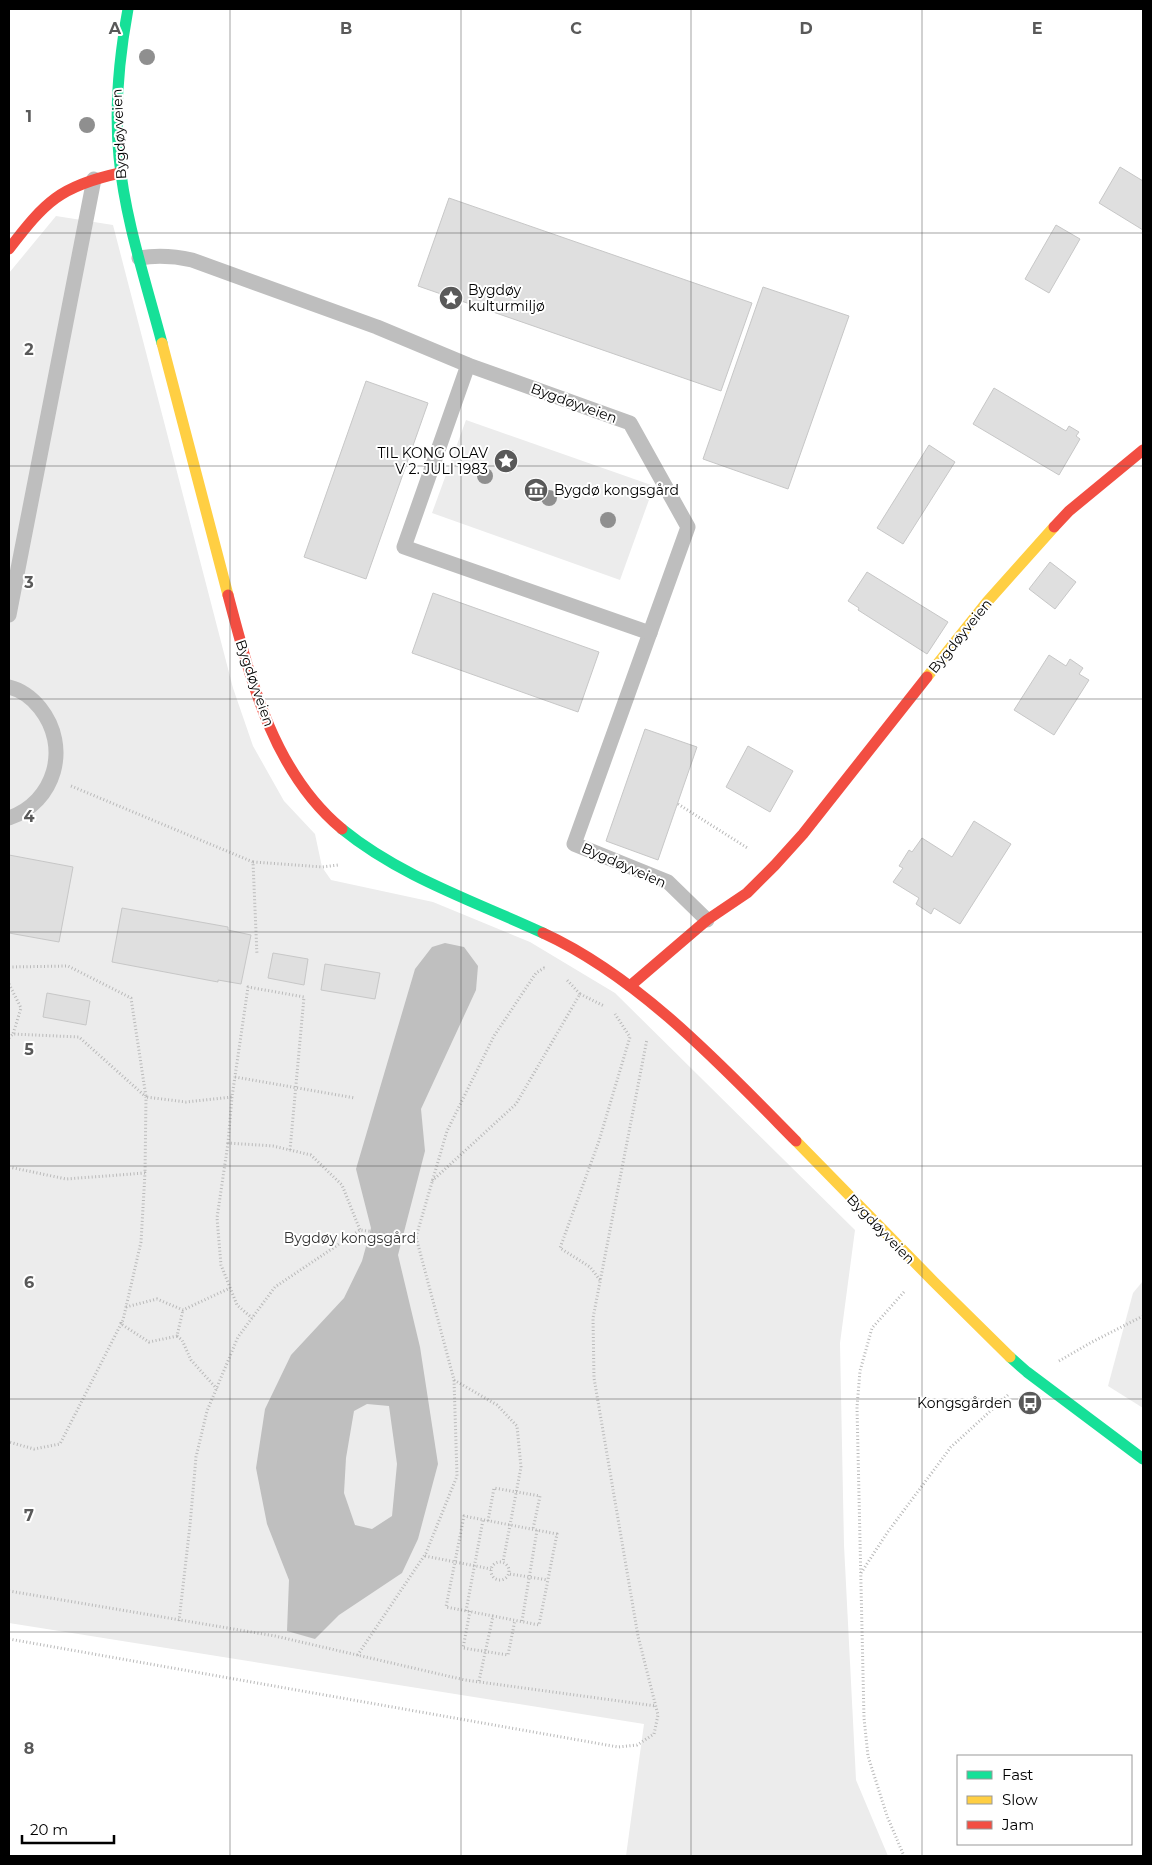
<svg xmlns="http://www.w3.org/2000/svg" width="1152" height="1865" font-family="Montserrat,sans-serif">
  <rect width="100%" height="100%" fill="#fff"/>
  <g fill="#ececec">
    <path d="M 56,216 L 113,225 L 233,688 L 253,746 L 284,801 L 315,834 L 322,867 L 331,880 L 433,902 L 530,942 L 615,993 L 855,1230 L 840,1343 L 844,1545 L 856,1780 L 888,1856 L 626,1856 L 644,1724 L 9,1623 L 9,273 Z"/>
    <path d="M 466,420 L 654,486 L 620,580 L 432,513 Z"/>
    <path d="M 1143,1281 L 1143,1408 L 1108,1386 L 1133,1293 Z"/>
  </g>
  <path fill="#bfbfbf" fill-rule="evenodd" d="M 445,943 L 464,947 L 478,966 L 476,990 L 421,1109 L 425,1151 L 398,1255 L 420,1347 L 438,1464 L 418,1539 L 402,1573 L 339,1615 L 315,1639 L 287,1631 L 289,1580 L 267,1524 L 256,1468 L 265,1409 L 291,1355 L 344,1298 L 362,1261 L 371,1228 L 356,1169 L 415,969 L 432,947 ZM 367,1404 L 389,1406 L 397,1464 L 392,1516 L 372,1529 L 355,1525 L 344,1493 L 346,1458 L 354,1411 Z"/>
  <g fill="#dfdfdf" stroke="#c7c7c7">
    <path d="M 1120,167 L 1143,181 L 1143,230 L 1099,203 Z"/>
    <path d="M 449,198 L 752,303 L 721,391 L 418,286 Z"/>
    <path d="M 1056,225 L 1080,239 L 1049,293 L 1025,279 Z"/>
    <path d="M 763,287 L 849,316 L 788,489 L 703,459 Z"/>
    <path d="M 366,381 L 428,403 L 366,579 L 304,557 Z"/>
    <path d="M 994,388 L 1066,431 L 1069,426 L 1079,432 L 1076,436 L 1080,439 L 1059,475 L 973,424 Z"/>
    <path d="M 929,445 L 955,462 L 903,544 L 877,528 Z"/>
    <path d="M 1050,562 L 1076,582 L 1055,609 L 1029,589 Z"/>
    <path d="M 867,572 L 948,622 L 927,654 L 858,610 L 859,608 L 848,601 Z"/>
    <path d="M 433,593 L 599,652 L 578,712 L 412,653 Z"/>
    <path d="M 1049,655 L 1066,666 L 1070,659 L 1083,668 L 1079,674 L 1089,680 L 1054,735 L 1014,710 Z"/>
    <path d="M 645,729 L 697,747 L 658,860 L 606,841 Z"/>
    <path d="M 748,746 L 793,771 L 770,812 L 726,787 Z"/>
    <path d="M 974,821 L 1011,844 L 960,924 L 934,908 L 931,914 L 916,904 L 919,898 L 893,882 L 903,868 L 899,866 L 909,850 L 912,852 L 922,838 L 952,857 Z"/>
    <path d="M 9,855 L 73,867 L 59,942 L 9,933 Z"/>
    <path d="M 122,908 L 228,927 L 228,930 L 251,935 L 241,984 L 218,980 L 218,982 L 112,962 Z"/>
    <path d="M 273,953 L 308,959 L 304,985 L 268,978 Z"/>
    <path d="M 325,964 L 380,973 L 375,999 L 321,990 Z"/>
    <path d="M 47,993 L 90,1001 L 86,1025 L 43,1017 Z"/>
  </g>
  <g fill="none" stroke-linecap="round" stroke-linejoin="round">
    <g stroke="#b9b9b9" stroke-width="3" stroke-dasharray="1 2.5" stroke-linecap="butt">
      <path d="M 71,786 L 253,862 L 257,955"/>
      <path d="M 678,804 L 749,849"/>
      <path d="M 253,862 L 322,867 L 338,865"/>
      <path d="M 9,967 L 68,966 L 131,998 L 146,1097 L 186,1102 L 232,1097 L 248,987 L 304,997 L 290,1150"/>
      <path d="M 9,984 L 21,1008 L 13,1034"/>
      <path d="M 580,994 L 604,1006"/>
      <path d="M 9,1038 L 13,1034 L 79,1037 L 146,1097 L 145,1173"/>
      <path d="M 235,1077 L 355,1098"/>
      <path d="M 232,1097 L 228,1143 L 273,1146 L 311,1155 L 342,1185 L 360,1230"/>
      <path d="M 228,1143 L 217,1218 L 221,1265 L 237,1305 L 252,1318"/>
      <path d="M 9,1167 L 66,1179 L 145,1173 L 141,1242 L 123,1320 L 60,1444 L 34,1449 L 9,1442"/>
      <path d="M 432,1181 L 516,1104 L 580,994 L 567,980"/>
      <path d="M 416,1237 L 447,1131 L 494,1036 L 536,973 L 544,968 L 546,969"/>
      <path d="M 600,1280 L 590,1267 L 560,1248 L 599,1141 L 630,1037 L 615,1014"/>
      <path d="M 904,1292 L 872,1328 L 860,1371 L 857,1407 L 864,1718 L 868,1756 L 887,1816 L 904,1856"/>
      <path d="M 126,1307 L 157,1299 L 183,1310 L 230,1288"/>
      <path d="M 121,1322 L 121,1324 L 149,1342 L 177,1336 L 183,1310"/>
      <path d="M 177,1336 L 182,1340 L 191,1360 L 217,1389"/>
      <path d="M 1059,1361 L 1092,1342 L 1143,1316"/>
      <path d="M 454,1380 L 497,1405 L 517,1426 L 521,1467 L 503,1562"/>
      <path d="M 488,1521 L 494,1488 L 540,1496 L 533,1529"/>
      <path d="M 425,1556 L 491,1569"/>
      <circle cx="500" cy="1571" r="9"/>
      <path d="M 861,1573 L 887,1533 L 951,1447 L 1009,1394"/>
      <path d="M 510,1574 L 548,1580"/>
      <path d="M 9,1591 L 275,1636 L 465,1680 L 656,1706"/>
      <path d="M 466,1611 L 483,1520"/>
      <path d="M 470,1611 L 463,1648 L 508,1655 L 515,1620"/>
      <path d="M 179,1621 L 190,1525 L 196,1457 L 207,1411 L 238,1337 L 275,1287 L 360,1230 L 416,1237 L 454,1380 L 457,1476 L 426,1553 L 357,1656"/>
      <path d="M 522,1621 L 537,1530"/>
      <path d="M 9,1639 L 618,1747 L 637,1745 L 654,1734 L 658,1715 L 638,1636 L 594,1378 L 593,1318 L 647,1039"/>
      <path d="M 479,1681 L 493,1616 L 446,1607 L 464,1516 L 557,1534 L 539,1625 L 493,1616"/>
    </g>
    <g stroke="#bebebe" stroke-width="15">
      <path d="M 139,258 C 158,255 174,256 192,260 L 377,327 L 468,365 L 630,423 L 688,527 L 574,844 L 668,882 L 707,920"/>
      <path d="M 468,365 L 404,547 L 650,633"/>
      <path d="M 9,615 L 94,179"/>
      <path d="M 9,687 C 21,690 32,698 40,708 C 71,747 55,802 9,818"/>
    </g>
    <g stroke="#16e098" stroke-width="11">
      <path d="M 128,9 C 119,58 114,107 119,157 C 125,220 146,282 162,343"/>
      <path d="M 342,829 C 401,877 474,901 543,933"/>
      <path d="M 1010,1357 L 1027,1372 L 1143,1459"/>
    </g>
    <g stroke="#ffcf43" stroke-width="11">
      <path d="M 162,343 L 228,595"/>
      <path d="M 927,677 L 987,602 L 1054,527"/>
      <path d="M 796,1141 L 934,1282 L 1010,1357"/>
    </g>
    <g stroke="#f24e42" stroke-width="11">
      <path d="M 9,249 C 45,202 60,186 120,173"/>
      <path d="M 1054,527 L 1069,511 L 1143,450"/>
      <path d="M 228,595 C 250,678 273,772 342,829"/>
      <path d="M 543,933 C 639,977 722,1066 796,1141"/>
      <path d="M 630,986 L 707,920 L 747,893 L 775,865 L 803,834 L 927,677"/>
    </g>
  </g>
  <g fill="#8f8f8f">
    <circle cx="147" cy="57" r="8"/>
    <circle cx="87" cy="125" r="8"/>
    <circle cx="485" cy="476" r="8"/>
    <circle cx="549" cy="498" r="8"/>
    <circle cx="608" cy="520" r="8"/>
  </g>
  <path fill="none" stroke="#595959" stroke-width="1" stroke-opacity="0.55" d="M 230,9 L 230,1856M 461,9 L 461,1856M 691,9 L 691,1856M 922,9 L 922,1856M 9,233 L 1143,233M 9,466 L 1143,466M 9,699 L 1143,699M 9,932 L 1143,932M 9,1166 L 1143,1166M 9,1399 L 1143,1399M 9,1632 L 1143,1632"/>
  <defs>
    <g id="sight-disc" transform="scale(1.25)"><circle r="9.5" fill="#595959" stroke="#fff"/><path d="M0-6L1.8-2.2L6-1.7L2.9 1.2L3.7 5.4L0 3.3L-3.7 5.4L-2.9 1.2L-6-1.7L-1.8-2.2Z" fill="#fff"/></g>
    <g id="museum-disc" transform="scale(1.25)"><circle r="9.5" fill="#595959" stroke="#fff"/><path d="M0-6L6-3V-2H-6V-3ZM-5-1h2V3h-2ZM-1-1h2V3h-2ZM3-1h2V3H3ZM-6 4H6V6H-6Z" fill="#fff"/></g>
    <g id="bus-disc" transform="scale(1.25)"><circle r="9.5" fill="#595959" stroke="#fff"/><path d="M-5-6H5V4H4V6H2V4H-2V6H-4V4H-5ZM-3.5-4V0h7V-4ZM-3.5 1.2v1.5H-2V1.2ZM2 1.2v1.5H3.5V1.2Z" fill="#fff"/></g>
  </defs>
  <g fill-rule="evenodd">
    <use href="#sight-disc" x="451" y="298"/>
    <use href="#sight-disc" x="506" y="461"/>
    <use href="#museum-disc" x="536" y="490"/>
    <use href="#bus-disc" x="1030" y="1403"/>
  </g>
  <g text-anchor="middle" stroke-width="4" stroke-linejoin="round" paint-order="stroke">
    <g font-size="14" fill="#000" stroke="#fff">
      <text transform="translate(119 134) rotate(-93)" y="5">Bygdøyveien</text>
      <text transform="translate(574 403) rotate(20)" y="5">Bygdøyveien</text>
      <text transform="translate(960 636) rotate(-51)" y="5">Bygdøyveien</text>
      <text transform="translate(255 683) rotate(71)" y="5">Bygdøyveien</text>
      <text transform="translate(624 865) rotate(24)" y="5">Bygdøyveien</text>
      <text transform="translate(881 1229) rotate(46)" y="5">Bygdøyveien</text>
    </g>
    <g font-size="14" fill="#000" stroke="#fff" text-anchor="start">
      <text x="468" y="295">Bygdøy<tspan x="468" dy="16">kulturmiljø</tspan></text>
      <text x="488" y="458" text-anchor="end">TIL KONG OLAV<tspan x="488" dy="16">V 2. JULI 1983</tspan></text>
      <text x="554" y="495">Bygdø kongsgård</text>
      <text x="1012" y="1408" text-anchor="end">Kongsgården</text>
    </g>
    <g font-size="14" fill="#333" stroke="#fff">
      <text x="350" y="1243">Bygdøy kongsgård</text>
    </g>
  </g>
  <g font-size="16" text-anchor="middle" font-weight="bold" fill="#595959" stroke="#fff" stroke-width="4" stroke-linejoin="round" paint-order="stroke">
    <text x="115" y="34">A</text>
    <text x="346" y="34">B</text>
    <text x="576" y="34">C</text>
    <text x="806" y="34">D</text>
    <text x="1037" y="34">E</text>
    <text x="29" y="122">1</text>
    <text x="29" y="355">2</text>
    <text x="29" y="588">3</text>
    <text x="29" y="822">4</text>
    <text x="29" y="1055">5</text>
    <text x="29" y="1288">6</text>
    <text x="29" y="1521">7</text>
    <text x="29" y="1754">8</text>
  </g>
  <rect width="1152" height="1865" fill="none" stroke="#000000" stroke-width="20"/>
  <rect x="957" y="1755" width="175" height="90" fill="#ffffff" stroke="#999999"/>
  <rect x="967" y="1771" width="25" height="8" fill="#16e098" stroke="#999999"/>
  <text x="1002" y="1780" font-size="15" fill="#000000">Fast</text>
  <rect x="967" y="1796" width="25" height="8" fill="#ffcf43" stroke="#999999"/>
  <text x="1002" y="1805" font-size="15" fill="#000000">Slow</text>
  <rect x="967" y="1821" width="25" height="8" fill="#f24e42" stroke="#999999"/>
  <text x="1002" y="1830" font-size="15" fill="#000000">Jam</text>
  <path d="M22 1835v8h92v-8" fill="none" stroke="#000000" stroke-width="2.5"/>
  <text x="30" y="1835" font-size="15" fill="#000000" stroke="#ffffff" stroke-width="4" paint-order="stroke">20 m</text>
</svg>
